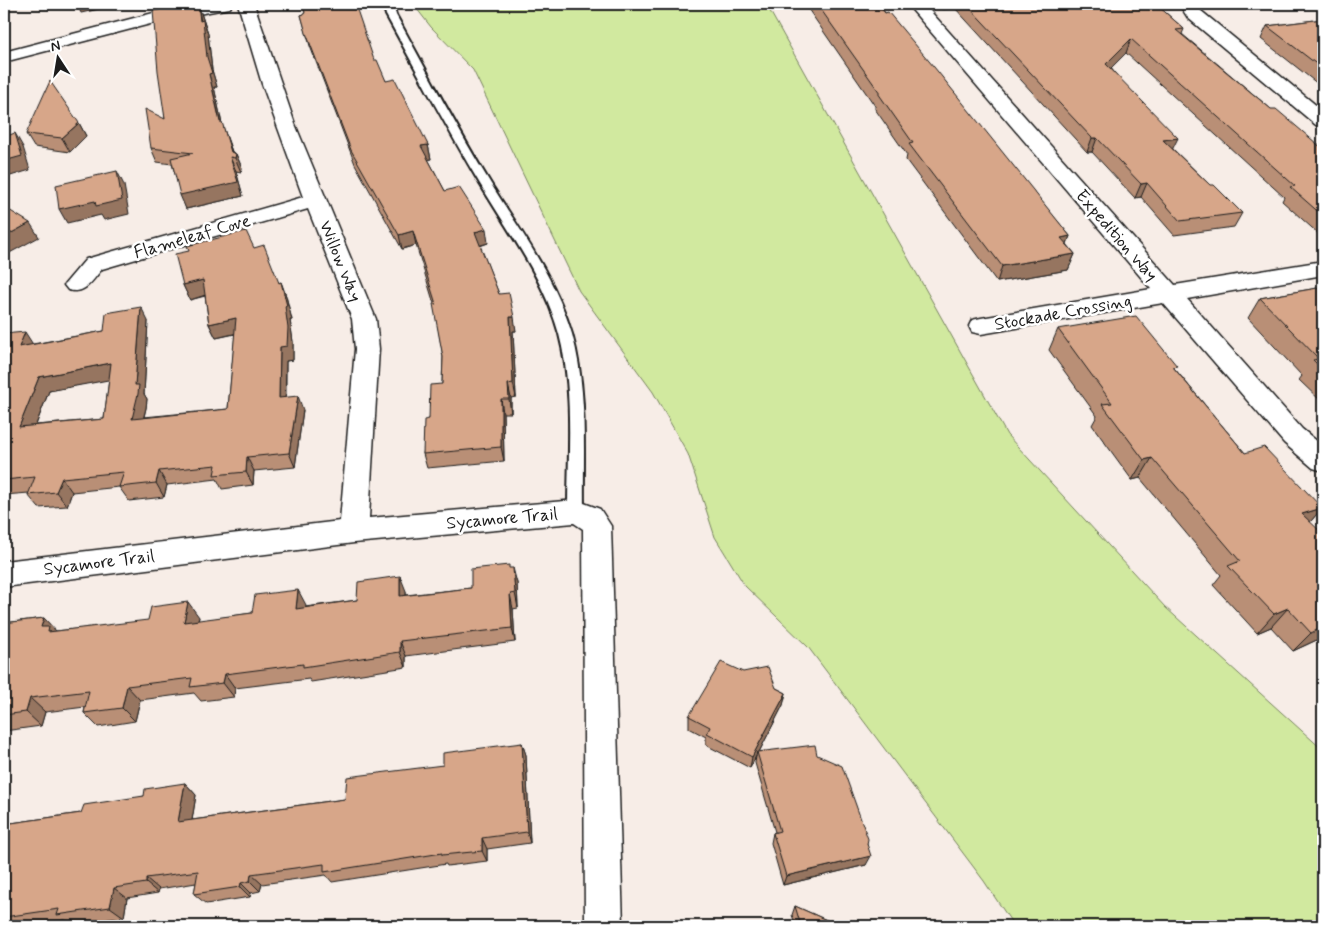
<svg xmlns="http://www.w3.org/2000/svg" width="1327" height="930" font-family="Mynerve,sans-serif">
  <rect width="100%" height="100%" fill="#f7ede7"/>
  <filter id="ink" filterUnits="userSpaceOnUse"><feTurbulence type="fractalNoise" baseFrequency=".02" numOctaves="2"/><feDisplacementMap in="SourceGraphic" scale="10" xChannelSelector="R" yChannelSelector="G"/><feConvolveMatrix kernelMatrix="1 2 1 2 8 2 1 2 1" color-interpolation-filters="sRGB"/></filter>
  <g filter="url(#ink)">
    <path fill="#d1e99f" stroke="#76825e" d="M 413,4 L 766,4 L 1007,435 L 1165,607 L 1323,750 L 1323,926 L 1014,926 L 984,881 L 808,647 L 745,586 L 715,537 L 688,454 L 653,392 L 579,291 L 473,70 L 431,27 Z"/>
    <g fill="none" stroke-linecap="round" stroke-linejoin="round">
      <g stroke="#1c1c1c" stroke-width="4">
        <path id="lane" d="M 383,4 L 393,4 L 396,15 C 427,71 457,129 491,184 C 521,232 556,279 572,334 C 588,390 583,452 584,511 L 582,515 L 576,517 L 570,515 L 568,511 C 568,452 574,391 559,334 C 544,279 509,232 480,184 C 447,129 417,71 386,15 Z"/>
      </g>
      <g stroke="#1c1c1c" stroke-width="3">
        <g id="street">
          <path d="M 199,4 L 232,4 L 230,8 L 162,21 L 4,62 L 4,52 L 161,11 Z"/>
          <path d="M 238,4 L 254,4 L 295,124 L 376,319 L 379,349 L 369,518 L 576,500 L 600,509 L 611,526 L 623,926 L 585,926 L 583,529 L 574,523 L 354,543 L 4,587 L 4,561 L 340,521 L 355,349 L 352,319 L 308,209 L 102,269 C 92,281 85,295 68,290 L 64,285 L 86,259 L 303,197 L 262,84 Z"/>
          <path d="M 907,4 L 924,4 L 1175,285 L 1323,261 L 1323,275 L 1187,299 L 1302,429 L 1323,446 L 1323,471 L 1313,468 L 1284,443 L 1163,303 L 981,334 L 972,332 L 969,326 L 972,320 L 981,318 L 1151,289 Z"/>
          <path d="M 1179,4 L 1195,4 L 1200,10 L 1323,111 L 1323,127 L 1316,125 L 1188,18 Z"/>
        </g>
      </g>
      <use href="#lane" fill="#fff" fill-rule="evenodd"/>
      <use href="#street" fill="#fff" fill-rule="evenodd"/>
    </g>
    <g fill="#b98f76" stroke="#1c1c1c" fill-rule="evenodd">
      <path d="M 155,4 L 198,4 L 208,34 L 212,70 L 217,87 L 214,87 L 222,124 L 232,152 L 236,154 L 242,168 L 241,172 L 236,171 L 243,196 L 186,209 L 172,164 L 157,162 L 151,148 L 165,119 L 157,10 Z"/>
      <path d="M 302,4 L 374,60 L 386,81 L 428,145 L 431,159 L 428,159 L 445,191 L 488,243 L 480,246 L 499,294 L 516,331 L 513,331 L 516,397 L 511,398 L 511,413 L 503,413 L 504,461 L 427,468 L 423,454 L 429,419 L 442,384 L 443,357 L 434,304 L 416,245 L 402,249 L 355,164 L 310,46 L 301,15 L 304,14 L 305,13 Z"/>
      <path d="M 782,4 L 878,4 L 1070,236 L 1067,244 L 1075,254 L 1068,270 L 997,282 L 906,160 L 907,155 L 875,109 L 875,106 L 806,6 L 785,8 Z"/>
      <path d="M 937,4 L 1156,4 L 1184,29 L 1182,34 L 1271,109 L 1323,149 L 1323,235 L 1321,236 L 1282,201 L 1284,197 L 1126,53 L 1111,68 L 1173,149 L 1210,185 L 1242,213 L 1234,227 L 1174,235 L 1141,197 L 1135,198 L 1092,152 L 1087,152 L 955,8 L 942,9 Z"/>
      <path d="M 1323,19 L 1323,88 L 1261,39 L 1267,26 Z"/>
      <path d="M 79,123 L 86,136 L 70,152 L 34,147 L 26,134 Z"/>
      <path d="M 254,248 L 279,283 L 281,282 L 286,296 L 292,320 L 290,320 L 293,342 L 293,360 L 286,361 L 286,397 L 303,410 L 295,467 L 254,471 L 253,485 L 222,489 L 217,479 L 167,485 L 164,497 L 129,501 L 119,487 L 72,492 L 67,506 L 39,508 L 28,495 L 29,493 L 4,495 L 4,334 L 33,344 L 104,331 L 148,321 L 144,394 L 147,399 L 146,408 L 144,417 L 228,409 L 235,334 L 216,338 L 209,324 L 205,296 L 190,300 L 183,285 ZM 109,379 L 104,419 L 36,425 L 49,391 Z"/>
      <path d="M 1323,287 L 1323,403 L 1299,380 L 1302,376 L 1248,318 L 1260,298 Z"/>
      <path d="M 1058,329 L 1175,369 L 1245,453 L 1322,508 L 1310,522 L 1323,637 L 1293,651 L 1271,627 L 1257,633 L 1213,585 L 1221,575 L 1140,478 L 1132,480 L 1092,425 L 1097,416 L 1049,350 Z"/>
      <path d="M 509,568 L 517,583 L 518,608 L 513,609 L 515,642 L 406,656 L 406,667 L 311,682 L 309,679 L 235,688 L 234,697 L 201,701 L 194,693 L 140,700 L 135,721 L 98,727 L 84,713 L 85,707 L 45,712 L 41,726 L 4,731 L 4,623 L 44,618 L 55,631 L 199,617 L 198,621 L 306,605 L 305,607 L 357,600 L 406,591 L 406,595 L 471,588 Z"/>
      <path d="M 776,688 L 786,693 L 783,705 L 759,752 L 817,755 L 867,844 L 866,865 L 783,885 L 771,843 L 773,833 L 775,832 L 755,763 L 756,756 L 750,768 L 706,745 L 706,737 L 689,728 L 689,716 Z"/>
      <path d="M 522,743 L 526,755 L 530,843 L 487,849 L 487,861 L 447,866 L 446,864 L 332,882 L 326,875 L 262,884 L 260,891 L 251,893 L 250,897 L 206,904 L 194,894 L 196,883 L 159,889 L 158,893 L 127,898 L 124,917 L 73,924 L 65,920 L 20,926 L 4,926 L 4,824 L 81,813 L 144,796 L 185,783 L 196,795 L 192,820 L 345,799 L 443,765 Z"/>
      <path d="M 795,906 L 840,926 L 796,926 L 792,915 Z"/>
    </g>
    <g fill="#967460" stroke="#1c1c1c">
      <path d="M 77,4 L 122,4 L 81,13 Z"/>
      <path d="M 155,4 L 192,4 L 157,10 Z"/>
      <path d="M 198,4 L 208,34 L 212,70 L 217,87 L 214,87 L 222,124 L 234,157 L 220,122 L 209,74 Z"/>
      <path d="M 786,4 L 807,4 L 806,6 L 785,8 Z"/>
      <path d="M 943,4 L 956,4 L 955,8 L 942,9 Z"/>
      <path d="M 1131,39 L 1126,53 L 1102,77 L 1106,64 Z"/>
      <path d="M 79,123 L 86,136 L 70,152 L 62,138 Z"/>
      <path d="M 15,133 L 23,147 L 30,170 L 4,178 L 4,161 Z"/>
      <path d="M 1092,138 L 1097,138 L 1092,152 L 1087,152 Z"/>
      <path d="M 1178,138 L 1171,152 L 1163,140 Z"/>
      <path d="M 428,145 L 431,159 L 424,160 L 421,146 Z"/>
      <path d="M 236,154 L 242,168 L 241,172 L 235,158 Z"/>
      <path d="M 230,157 L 236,171 L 243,196 L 186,209 L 180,195 Z"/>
      <path d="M 117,171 L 124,185 L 129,214 L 104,220 L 101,215 L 67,223 L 59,209 Z"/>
      <path d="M 1147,183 L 1141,197 L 1135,198 L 1141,184 Z"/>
      <path d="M 30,223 L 39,237 L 4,256 L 4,237 Z"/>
      <path d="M 486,229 L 488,243 L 478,246 L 475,232 Z"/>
      <path d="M 413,231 L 416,245 L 402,249 L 399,235 Z"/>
      <path d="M 1070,236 L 1063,253 L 1061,238 Z"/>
      <path d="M 1075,254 L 1068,270 L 997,282 L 1002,266 Z"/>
      <path d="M 203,280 L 209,294 L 190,300 L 183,285 Z"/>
      <path d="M 281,282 L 286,296 L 292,320 L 290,320 L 293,342 L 293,360 L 286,361 L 285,412 L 279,398 L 280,347 L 285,306 Z"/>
      <path d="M 141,307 L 148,321 L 144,394 L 147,399 L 146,408 L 140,432 L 132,419 L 135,385 Z"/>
      <path d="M 510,317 L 514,317 L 516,331 L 513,331 L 516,397 L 513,383 Z"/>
      <path d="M 236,318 L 242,332 L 216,338 L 209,324 Z"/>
      <path d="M 25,332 L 34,346 L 19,347 Z"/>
      <path d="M 111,363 L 119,378 L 49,391 L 30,440 L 19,427 L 39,377 Z"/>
      <path d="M 508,384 L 511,398 L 511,413 L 509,399 Z"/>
      <path d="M 298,396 L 303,410 L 295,467 L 289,453 Z"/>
      <path d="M 501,399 L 503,413 L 504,461 L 501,447 Z"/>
      <path d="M 247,457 L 254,471 L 253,485 L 246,472 Z"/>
      <path d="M 1152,458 L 1140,478 L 1132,480 L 1144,460 Z"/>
      <path d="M 159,471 L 167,485 L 164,497 L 156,483 Z"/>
      <path d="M 62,478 L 72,492 L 67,506 L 56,492 Z"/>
      <path d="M 1322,508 L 1306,527 L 1302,514 Z"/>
      <path d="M 513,568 L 517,583 L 518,608 L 515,593 Z"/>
      <path d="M 400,576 L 406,591 L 406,611 L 400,596 Z"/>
      <path d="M 298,590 L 306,605 L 304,624 L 296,609 Z"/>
      <path d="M 510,594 L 513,609 L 515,642 L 512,628 Z"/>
      <path d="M 188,602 L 199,617 L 195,637 L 184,622 Z"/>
      <path d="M 1288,608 L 1271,627 L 1257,633 L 1274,614 Z"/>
      <path d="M 44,618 L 58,633 L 63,641 L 41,627 Z"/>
      <path d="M 1323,627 L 1323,637 L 1293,651 L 1311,633 Z"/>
      <path d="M 400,641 L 406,656 L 406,667 L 400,652 Z"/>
      <path d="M 225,674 L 235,688 L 234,697 L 223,683 Z"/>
      <path d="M 127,686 L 140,700 L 135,721 L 122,708 Z"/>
      <path d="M 786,693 L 783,705 L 758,754 L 757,752 L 756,756 L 750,768 L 752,757 Z"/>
      <path d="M 30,698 L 45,712 L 41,726 L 26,712 Z"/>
      <path d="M 522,743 L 526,755 L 530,843 L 527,832 Z"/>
      <path d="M 185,783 L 196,795 L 190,833 L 178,822 Z"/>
      <path d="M 482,838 L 487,849 L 487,861 L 482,851 Z"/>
      <path d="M 871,856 L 866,865 L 783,885 L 786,876 Z"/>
      <path d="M 251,874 L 262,884 L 260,891 L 250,881 Z"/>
      <path d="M 146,878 L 159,889 L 158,893 L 146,883 Z"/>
      <path d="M 241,883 L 251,893 L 250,897 L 240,887 Z"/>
      <path d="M 114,888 L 127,898 L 124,917 L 110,907 Z"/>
    </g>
    <g fill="#d7a689" stroke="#1c1c1c" fill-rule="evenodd">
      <path d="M 189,4 L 198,4 L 200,21 L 203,20 L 207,57 L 212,73 L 209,74 L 220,122 L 222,122 L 231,152 L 236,154 L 235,158 L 230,157 L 238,182 L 180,195 L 171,158 L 193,153 L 151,148 L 145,109 L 165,119 L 158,71 L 153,11 Z"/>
      <path d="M 302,4 L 355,4 L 374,60 L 377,60 L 386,81 L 395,79 L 428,145 L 421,146 L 445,191 L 459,187 L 486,229 L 475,232 L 499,294 L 509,293 L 514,317 L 510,317 L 513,383 L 508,384 L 509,399 L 501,399 L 501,447 L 423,454 L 424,420 L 429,419 L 430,385 L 442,384 L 443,357 L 433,304 L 436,304 L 413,231 L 399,235 L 351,150 L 306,33 L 301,15 L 304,14 L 305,12 Z"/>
      <path d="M 817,4 L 878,4 L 885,13 L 888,12 L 934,67 L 1070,236 L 1061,238 L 1075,254 L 1002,266 L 909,144 L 913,143 L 878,93 L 880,93 Z"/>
      <path d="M 966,4 L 1156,4 L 1184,29 L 1176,30 L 1271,109 L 1276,109 L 1323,149 L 1323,216 L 1290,187 L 1295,186 L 1131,39 L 1106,64 L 1178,138 L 1163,140 L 1210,185 L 1214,185 L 1242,213 L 1180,221 L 1147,183 L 1141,184 L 1097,138 L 1092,138 Z"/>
      <path d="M 1323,19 L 1323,69 L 1267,26 Z"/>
      <path d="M 50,81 L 79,123 L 62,138 L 26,134 Z"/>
      <path d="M 15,133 L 22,156 L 4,161 L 4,137 Z"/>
      <path d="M 117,171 L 122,200 L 96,206 L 95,201 L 59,209 L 56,185 Z"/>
      <path d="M 4,207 L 30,223 L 4,237 Z"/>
      <path d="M 246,231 L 254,248 L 264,245 L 279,283 L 281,282 L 287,306 L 285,306 L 288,328 L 287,346 L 280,347 L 279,398 L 298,396 L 289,453 L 247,457 L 246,472 L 214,475 L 216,465 L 159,471 L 156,483 L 119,487 L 124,472 L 62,478 L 56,492 L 28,495 L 35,477 L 4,480 L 4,334 L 25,332 L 19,347 L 104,331 L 106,313 L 141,307 L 135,385 L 139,385 L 138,394 L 132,419 L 228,409 L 236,318 L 209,324 L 203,280 L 183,285 L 175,254 L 189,251 L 187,246 ZM 111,363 L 104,419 L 19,427 L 39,377 Z"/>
      <path d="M 1323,287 L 1323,370 L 1313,360 L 1319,359 L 1260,298 Z"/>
      <path d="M 1136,316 L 1177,366 L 1173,367 L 1245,453 L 1264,447 L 1322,508 L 1302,514 L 1323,534 L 1323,627 L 1311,633 L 1288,608 L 1274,614 L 1228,566 L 1240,561 L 1152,458 L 1144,460 L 1102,404 L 1112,403 L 1058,329 Z"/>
      <path d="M 509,565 L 509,568 L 513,568 L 515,593 L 510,594 L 512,628 L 400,641 L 400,652 L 303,667 L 303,664 L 225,674 L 223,683 L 190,687 L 192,678 L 127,686 L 122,708 L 84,713 L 89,691 L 30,698 L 26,712 L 4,715 L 4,623 L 44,618 L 41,627 L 49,627 L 48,632 L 148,620 L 151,607 L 188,602 L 184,622 L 252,613 L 255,595 L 298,590 L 296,609 L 357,600 L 358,582 L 400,576 L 400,596 L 471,588 L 471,569 Z"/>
      <path d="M 721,662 L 743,672 L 768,667 L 776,688 L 786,693 L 752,757 L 707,733 L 710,727 L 689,716 Z"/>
      <path d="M 522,743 L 527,832 L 482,838 L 482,851 L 442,855 L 442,853 L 324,872 L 324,864 L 251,874 L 250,881 L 241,883 L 240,887 L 194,894 L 198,871 L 146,878 L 146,883 L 114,888 L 110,907 L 57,915 L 59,909 L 4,917 L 4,824 L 81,813 L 84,805 L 144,796 L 145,789 L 185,783 L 178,822 L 345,799 L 347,777 L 443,765 L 443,753 Z"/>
      <path d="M 815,745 L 817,755 L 842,766 L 868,839 L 867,844 L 871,856 L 786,876 L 773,833 L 780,831 L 757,752 Z"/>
      <path d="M 795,906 L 840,926 L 801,926 Z"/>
    </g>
  </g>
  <g text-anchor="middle" stroke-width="5" stroke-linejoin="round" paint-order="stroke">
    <g font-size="18" fill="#1c1c1c" stroke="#fff">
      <text transform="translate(1117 235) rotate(49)" y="6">Expedition Way</text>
      <text transform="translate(192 236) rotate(-16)" y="6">Flameleaf Cove</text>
      <text transform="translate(341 261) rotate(68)" y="6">Willow Way</text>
      <text transform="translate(1063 312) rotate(-10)" y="6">Stockade Crossing</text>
      <text transform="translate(502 518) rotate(-5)" y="6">Sycamore Trail</text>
      <text transform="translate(99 562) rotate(-7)" y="6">Sycamore Trail</text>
    </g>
  </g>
  <rect width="1327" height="930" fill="none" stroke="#fff" stroke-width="20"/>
  <rect x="10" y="10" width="1307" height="910" fill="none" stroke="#1c1c1c" stroke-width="2" filter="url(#ink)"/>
  <g transform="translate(58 58) rotate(348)" stroke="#ffffff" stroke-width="4" paint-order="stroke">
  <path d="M0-4L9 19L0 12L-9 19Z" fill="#1c1c1c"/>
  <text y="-8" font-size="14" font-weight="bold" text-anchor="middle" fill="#1c1c1c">N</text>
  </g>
</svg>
